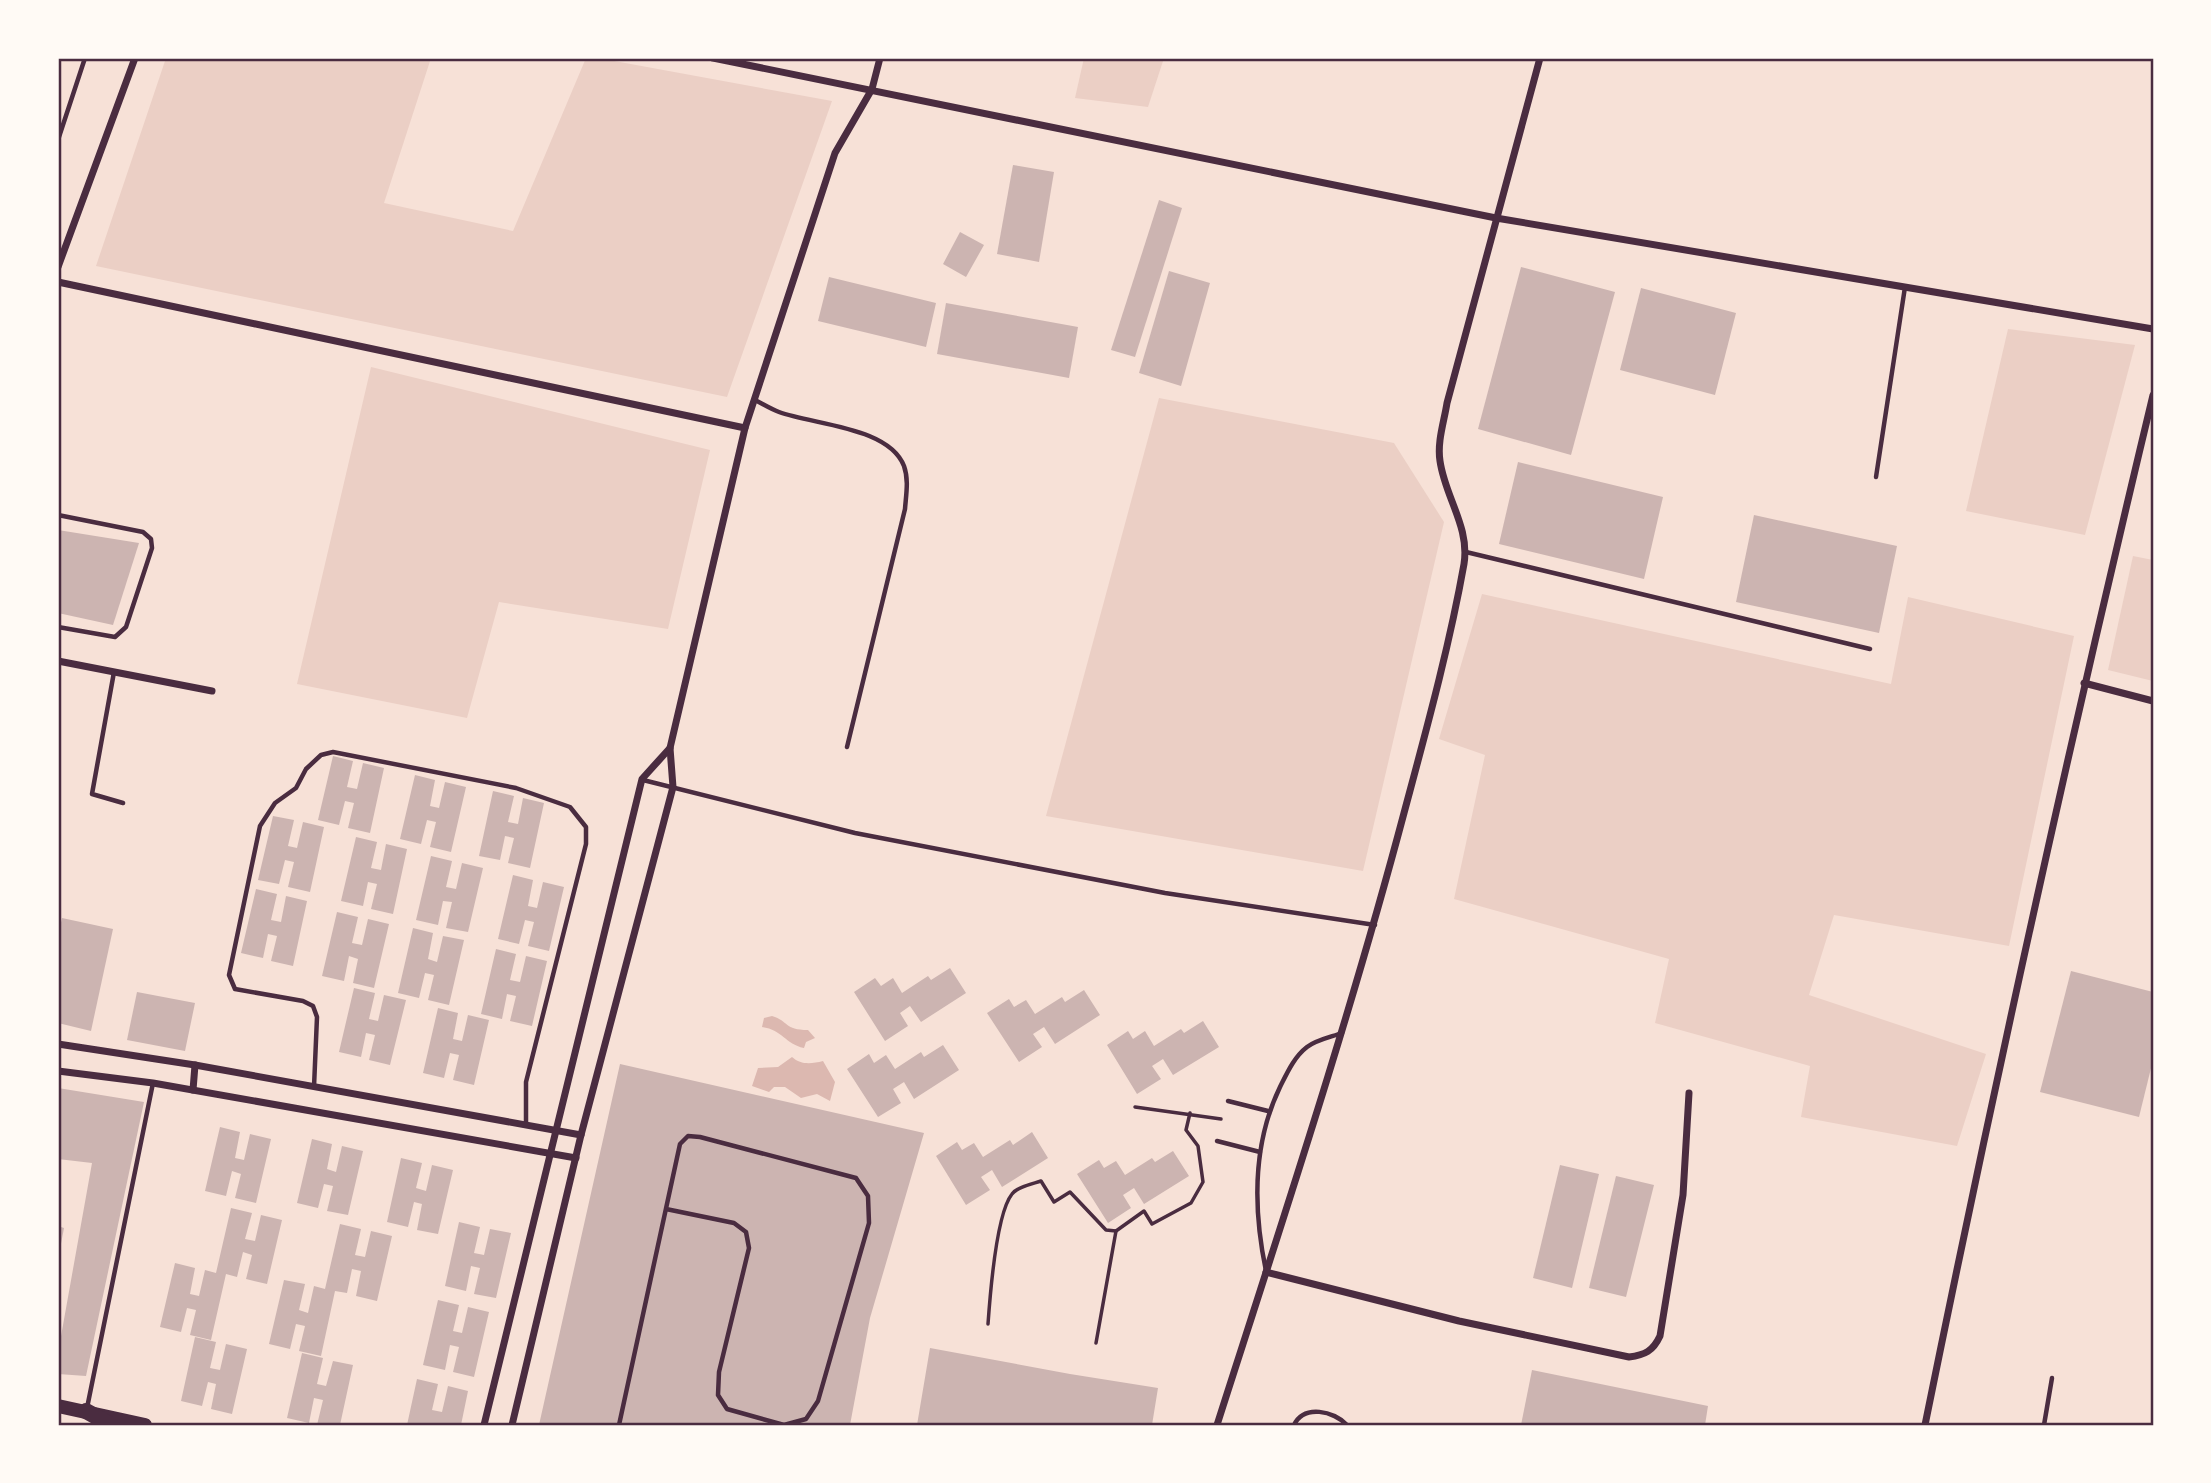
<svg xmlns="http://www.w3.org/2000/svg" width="2211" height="1483" font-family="'Source Sans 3',sans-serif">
  <rect width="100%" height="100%" fill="#f7e1d7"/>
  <g fill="#ebcfc5">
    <path d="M 166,58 L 431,58 L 384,203 L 513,231 L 586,58 L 598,58 L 832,101 L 727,397 L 96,266 Z"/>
    <path d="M 1084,58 L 1164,58 L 1148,107 L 1075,98 Z"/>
    <path d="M 2008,329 L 2135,345 L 2085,535 L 1966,511 Z"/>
    <path d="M 371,367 L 710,450 L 668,629 L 499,602 L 467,718 L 297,684 Z"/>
    <path d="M 1159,398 L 1394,443 L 1444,522 L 1363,871 L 1046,816 Z"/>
    <path d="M 2133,556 L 2153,560 L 2153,681 L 2108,670 Z"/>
    <path d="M 1482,594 L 1891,684 L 1908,597 L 2074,636 L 2009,946 L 1834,915 L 1809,995 L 1986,1054 L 1957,1146 L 1801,1117 L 1810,1066 L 1655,1023 L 1669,959 L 1454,899 L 1485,755 L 1439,739 Z"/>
  </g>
  <g fill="#dcb8b0">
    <path d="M 772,1016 C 789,1021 784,1030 808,1030 L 815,1038 L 806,1042 L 804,1048 C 785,1044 783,1030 762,1027 L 764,1018 Z"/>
    <path d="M 792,1057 C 801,1065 811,1064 823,1061 L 835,1082 L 830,1101 L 817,1094 L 801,1098 L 785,1087 L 774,1087 L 769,1092 L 752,1086 L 758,1068 L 778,1067 Z"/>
  </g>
  <g fill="#ccb4b1">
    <path d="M 1013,165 L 1054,172 L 1039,262 L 997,254 Z"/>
    <path d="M 1159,200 L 1182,208 L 1135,357 L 1111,350 Z"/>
    <path d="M 960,232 L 984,245 L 966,277 L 943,264 Z"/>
    <path d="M 1521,267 L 1615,292 L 1571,455 L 1478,429 Z"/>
    <path d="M 1169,271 L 1210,283 L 1181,386 L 1139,373 Z"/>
    <path d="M 829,277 L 936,303 L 926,347 L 818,321 Z"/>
    <path d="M 1641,288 L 1736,313 L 1715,395 L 1620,370 Z"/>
    <path d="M 946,303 L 1078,327 L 1069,378 L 937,354 Z"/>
    <path d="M 1518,462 L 1663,497 L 1644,579 L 1499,544 Z"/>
    <path d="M 1754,515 L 1897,546 L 1879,633 L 1736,602 Z"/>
    <path d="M 58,530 L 139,543 L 113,625 L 58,613 Z"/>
    <path d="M 333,756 L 353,761 L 347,787 L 357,789 L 363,763 L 384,768 L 370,833 L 348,828 L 354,803 L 345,801 L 339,825 L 318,820 Z"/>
    <path d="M 415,775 L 435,780 L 430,806 L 439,808 L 445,782 L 466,787 L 451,852 L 430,847 L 436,822 L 427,820 L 421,844 L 400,839 Z"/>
    <path d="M 493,791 L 514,796 L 508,822 L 518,824 L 523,798 L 544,803 L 530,868 L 508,863 L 514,838 L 505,836 L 500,860 L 479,856 Z"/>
    <path d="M 273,816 L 294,820 L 288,846 L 297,848 L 303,822 L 324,827 L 310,892 L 288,887 L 294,862 L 285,860 L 279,884 L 258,880 Z"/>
    <path d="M 356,837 L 377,842 L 371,868 L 381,870 L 386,844 L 407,849 L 393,914 L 371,909 L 377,884 L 368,882 L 363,906 L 341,901 Z"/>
    <path d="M 431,856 L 452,861 L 446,887 L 456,889 L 462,863 L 483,868 L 468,932 L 446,928 L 452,902 L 443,901 L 438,925 L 416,920 Z"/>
    <path d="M 513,875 L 533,880 L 528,906 L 537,908 L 543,882 L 564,887 L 549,951 L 528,946 L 534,922 L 525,920 L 519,944 L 498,939 Z"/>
    <path d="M 256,889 L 277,894 L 271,920 L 281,922 L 286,896 L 307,901 L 293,966 L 271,961 L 277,936 L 268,934 L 263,958 L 241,953 Z"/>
    <path d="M 337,912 L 358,917 L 352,943 L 362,945 L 368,919 L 389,924 L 374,988 L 353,983 L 358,959 L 349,956 L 344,981 L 322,976 Z"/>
    <path d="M 62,918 L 113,929 L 91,1031 L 58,1023 L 58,936 Z"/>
    <path d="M 413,928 L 433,933 L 428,959 L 437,962 L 443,936 L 464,940 L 449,1005 L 428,1000 L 434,975 L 425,973 L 419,998 L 398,993 Z"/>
    <path d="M 496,949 L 516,954 L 510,980 L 520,982 L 526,956 L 547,961 L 532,1026 L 510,1021 L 516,996 L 507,994 L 502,1019 L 481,1014 Z"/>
    <path d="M 950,968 L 966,993 L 921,1022 L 910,1006 L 900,1013 L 908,1026 L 885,1041 L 854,992 L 875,978 L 881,986 L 893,978 L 902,993 L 928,976 L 931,980 Z"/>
    <path d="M 2071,971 L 2153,992 L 2153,1060 L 2139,1117 L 2040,1092 Z"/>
    <path d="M 354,988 L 375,993 L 369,1019 L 378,1021 L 384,995 L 406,1000 L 390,1065 L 369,1060 L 375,1035 L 366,1033 L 361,1057 L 339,1052 Z"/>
    <path d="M 1084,990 L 1100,1015 L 1055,1044 L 1044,1027 L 1033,1034 L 1042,1047 L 1019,1062 L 987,1013 L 1009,999 L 1014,1007 L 1026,1000 L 1035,1014 L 1062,997 L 1065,1002 Z"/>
    <path d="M 137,992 L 195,1003 L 185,1051 L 127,1040 Z"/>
    <path d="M 438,1008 L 458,1013 L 453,1039 L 462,1041 L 468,1015 L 489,1020 L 474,1085 L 453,1080 L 459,1055 L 450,1053 L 444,1078 L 423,1073 Z"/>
    <path d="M 1203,1021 L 1219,1047 L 1173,1075 L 1163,1059 L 1152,1066 L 1161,1079 L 1137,1094 L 1107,1045 L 1128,1031 L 1133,1039 L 1145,1031 L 1154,1046 L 1181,1029 L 1184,1033 Z"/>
    <path d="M 943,1045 L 959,1070 L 914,1099 L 904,1082 L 893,1089 L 901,1103 L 878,1117 L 847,1069 L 869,1054 L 874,1063 L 886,1055 L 895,1069 L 921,1052 L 924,1057 Z"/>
    <path d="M 620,1064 L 924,1133 L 870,1318 L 850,1425 L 539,1425 Z"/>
    <path d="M 58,1088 L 144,1102 L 86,1376 L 58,1374 L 58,1353 L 92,1163 L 58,1159 Z"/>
    <path d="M 220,1127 L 240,1132 L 235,1158 L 244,1160 L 250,1134 L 271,1139 L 256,1203 L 235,1198 L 241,1174 L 232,1171 L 226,1196 L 205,1191 Z"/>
    <path d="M 1032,1132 L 1048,1158 L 1002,1187 L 992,1170 L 981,1177 L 990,1190 L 966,1205 L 936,1156 L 957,1142 L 962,1150 L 974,1143 L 983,1157 L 1010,1140 L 1013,1145 Z"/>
    <path d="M 312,1139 L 332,1144 L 327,1169 L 336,1172 L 342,1146 L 363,1151 L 348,1215 L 327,1211 L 333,1186 L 324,1184 L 318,1208 L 297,1203 Z"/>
    <path d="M 1173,1151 L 1189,1176 L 1144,1204 L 1134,1188 L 1123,1195 L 1131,1208 L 1108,1223 L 1077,1174 L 1099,1160 L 1104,1168 L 1116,1161 L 1125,1175 L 1152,1158 L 1155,1162 Z"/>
    <path d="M 401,1158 L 422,1163 L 416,1188 L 426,1191 L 432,1165 L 453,1170 L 438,1234 L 417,1230 L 422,1204 L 414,1202 L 408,1227 L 387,1222 Z"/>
    <path d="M 1560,1165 L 1599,1174 L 1572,1288 L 1533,1278 Z"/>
    <path d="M 1616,1176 L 1654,1185 L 1626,1297 L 1589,1288 Z"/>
    <path d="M 231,1208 L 252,1213 L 245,1239 L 255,1241 L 261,1215 L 282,1220 L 267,1284 L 246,1279 L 252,1255 L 243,1252 L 237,1277 L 226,1274 L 211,1340 L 190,1335 L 196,1310 L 187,1308 L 181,1332 L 160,1327 L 175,1263 L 195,1268 L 190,1294 L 199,1296 L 205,1270 L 216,1273 Z"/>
    <path d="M 459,1222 L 480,1227 L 474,1253 L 484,1255 L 490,1229 L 511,1233 L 496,1298 L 474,1294 L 480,1268 L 471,1266 L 466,1291 L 445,1286 Z"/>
    <path d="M 340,1224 L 361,1229 L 355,1255 L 365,1257 L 371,1231 L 392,1236 L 377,1301 L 356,1296 L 361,1271 L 352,1269 L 347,1293 L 335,1291 L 321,1356 L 299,1351 L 305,1326 L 296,1324 L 290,1349 L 269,1344 L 284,1280 L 305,1284 L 299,1310 L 308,1313 L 314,1286 L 325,1289 Z"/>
    <path d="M 58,1226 L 64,1228 L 59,1254 L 58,1254 Z"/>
    <path d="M 438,1300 L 459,1305 L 453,1331 L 462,1333 L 468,1307 L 489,1312 L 474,1377 L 453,1372 L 459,1347 L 450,1345 L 445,1370 L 423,1365 Z"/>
    <path d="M 195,1337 L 216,1342 L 210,1368 L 220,1370 L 226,1344 L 247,1349 L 232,1414 L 211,1409 L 216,1384 L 208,1382 L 202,1406 L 181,1401 Z"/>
    <path d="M 930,1348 L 1070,1374 L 1158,1388 L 1152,1425 L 917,1425 Z"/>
    <path d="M 302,1353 L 323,1358 L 317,1384 L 326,1386 L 333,1361 L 353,1365 L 340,1425 L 317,1425 L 323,1400 L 314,1398 L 309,1423 L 287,1418 Z"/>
    <path d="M 1532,1370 L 1708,1406 L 1705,1425 L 1521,1425 Z"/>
    <path d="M 417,1379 L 438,1384 L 432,1410 L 442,1412 L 448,1386 L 468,1391 L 461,1425 L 407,1425 Z"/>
  </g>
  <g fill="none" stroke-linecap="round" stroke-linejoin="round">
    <g stroke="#4a2c40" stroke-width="3.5">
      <path d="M 1135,1107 L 1221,1119"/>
      <path d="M 988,1324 C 990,1296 996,1214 1012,1194 C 1017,1187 1032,1184 1041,1181 L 1054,1202 L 1070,1192 L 1106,1230 L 1116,1231 L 1144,1211 L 1152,1224 L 1191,1203 L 1203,1182 L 1198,1146 L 1186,1130 L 1190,1113"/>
      <path d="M 1096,1343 L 1116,1231"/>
    </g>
    <g stroke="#4a2c40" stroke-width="4.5">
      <path d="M 58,140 L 85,58"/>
      <path d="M 755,400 C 763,404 771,409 779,412 C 815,425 889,427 904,466 C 909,480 906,495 905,509 L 847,747"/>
      <path d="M 1876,477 L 1905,287"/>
      <path d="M 58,515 L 143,532 L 151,539 L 152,548 L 126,627 L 115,637 L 58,627"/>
      <path d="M 1466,552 L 1870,649"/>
      <path d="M 114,672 L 92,794 L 123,803"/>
      <path d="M 643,780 L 855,833 L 1165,893 L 1375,925"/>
      <path d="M 314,1087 L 317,1017 L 313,1006 L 303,1001 L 235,989 L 229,975 L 260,826 L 275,803 L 296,788 L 306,769 L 321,755 L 333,752 L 516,788 L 570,807 L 586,827 L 586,844 L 526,1082 L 526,1124"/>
      <path d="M 1228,1101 L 1268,1111"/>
      <path d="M 1217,1141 L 1260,1152"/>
      <path d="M 1266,1271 C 1253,1209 1252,1145 1280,1087 C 1287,1073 1294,1057 1307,1047 C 1316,1040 1331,1037 1342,1033"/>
      <path d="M 87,1408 L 153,1083"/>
      <path d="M 619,1425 L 680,1144 L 688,1136 L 700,1137 L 856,1178 L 868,1196 L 869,1223 L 818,1401 L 806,1419 L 784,1425 L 727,1409 L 718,1395 L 719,1372 L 749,1248 L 746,1232 L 734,1223 L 666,1209"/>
      <path d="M 1294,1425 C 1304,1404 1334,1411 1347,1425"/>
      <path d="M 2044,1425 L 2052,1378"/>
    </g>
    <g stroke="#4a2c40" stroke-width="7">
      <path d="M 713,58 L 1496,218 L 2153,329"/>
      <path d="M 58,267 L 135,58"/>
      <path d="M 58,282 L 745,428"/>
      <path d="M 58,661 L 212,691"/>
      <path d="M 2084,683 L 2153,701"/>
      <path d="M 58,1044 L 195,1065 L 581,1135"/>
      <path d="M 58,1071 L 153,1083 L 576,1158"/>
      <path d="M 193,1090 L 195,1065"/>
      <path d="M 1266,1272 L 1459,1321 L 1629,1357 C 1645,1355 1653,1351 1660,1336 L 1683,1195 L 1689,1093"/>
      <path d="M 484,1425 L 642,779 L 670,748"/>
      <path d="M 512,1425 L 581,1135 L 673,787 L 670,748 L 745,428 L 835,153 L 872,89 L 880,58"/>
      <path d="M 1217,1425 C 1282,1222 1349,1020 1404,813 C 1426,731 1449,648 1464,564 C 1470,527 1445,497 1440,461 C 1437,442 1444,422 1447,403 L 1540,58"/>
      <path d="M 1925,1425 C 1995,1080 2071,737 2153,395"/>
    </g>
    <path stroke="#4a2c40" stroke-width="14" d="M 58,1406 L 145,1425"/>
    <path stroke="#4a2c40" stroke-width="16" d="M 86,1411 L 111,1425"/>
  </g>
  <rect width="2211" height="1483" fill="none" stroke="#fffaf5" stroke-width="119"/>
  <rect x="60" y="60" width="2092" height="1364" fill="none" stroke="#4a2c40" stroke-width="2.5"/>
</svg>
